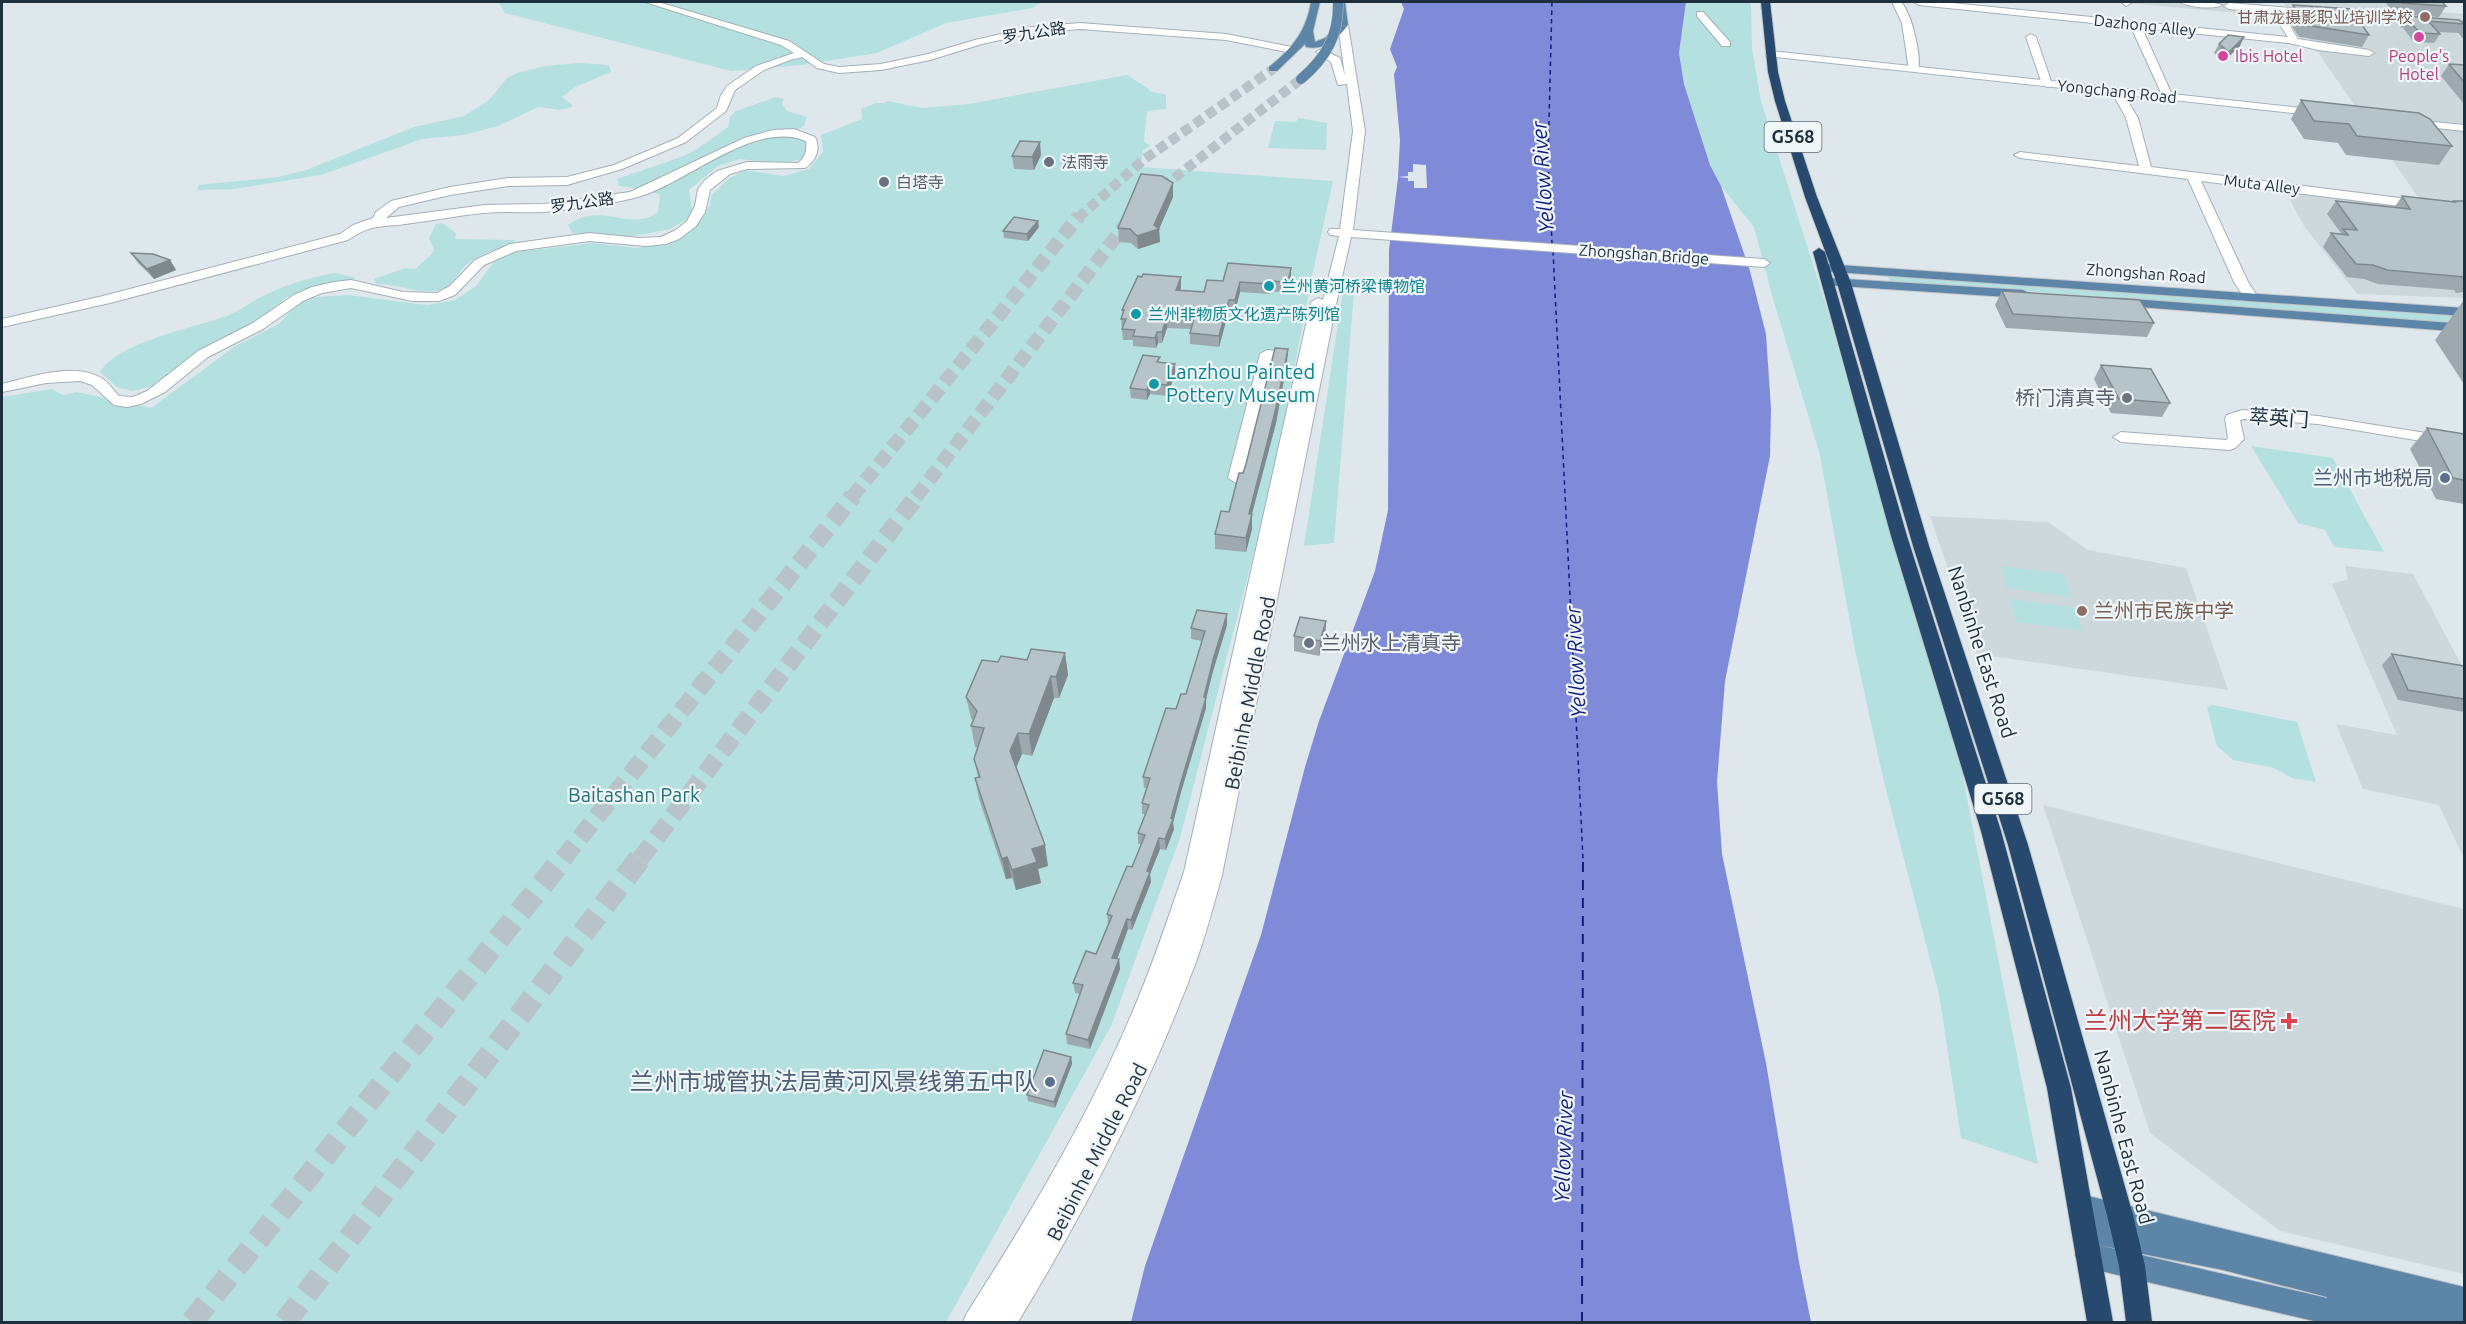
<svg xmlns="http://www.w3.org/2000/svg" width="2466" height="1324" font-family="Ubuntu,'Noto Sans SC',sans-serif">
  <rect width="100%" height="100%" fill="#dee8ec"/>
  <g fill="#ccd8dc">
    <path d="M 2115,2 L 2261,2 L 2271,16 Z"/>
    <path d="M 2283,2 L 2430,2 L 2439,12 L 2464,14 L 2464,30 L 2454,30 L 2464,42 L 2464,298 L 2357,294 L 2304,226 L 2282,185 L 2420,200 Z"/>
    <path d="M 1930,516 L 2048,522 L 2088,550 L 2186,568 L 2228,690 L 1977,654 Z"/>
    <path d="M 2345,566 L 2413,574 L 2464,670 L 2464,859 L 2439,805 L 2363,789 L 2336,724 L 2397,735 L 2332,584 L 2348,579 Z"/>
    <path d="M 2043,805 L 2464,909 L 2464,1274 L 2280,1231 L 2150,1133 Z"/>
  </g>
  <g fill="#b4e0df">
    <path d="M 498,2 L 1042,2 L 1032,8 L 946,23 L 877,53 L 802,65 L 731,71 L 505,13 Z"/>
    <path d="M 1686,2 L 1751,2 L 1752,48 L 1761,101 L 1825,302 L 1901,570 L 1961,767 L 2038,1164 L 1961,1138 L 1939,994 L 1883,778 L 1854,645 L 1820,455 L 1773,299 L 1754,227 L 1721,186 L 1710,165 L 1684,84 L 1679,54 Z"/>
    <path d="M 579,63 L 609,65 L 611,72 L 575,87 L 562,97 L 572,105 L 572,107 L 560,110 L 538,107 L 498,126 L 464,135 L 422,139 L 321,175 L 234,189 L 197,190 L 199,185 L 278,177 L 306,170 L 414,127 L 464,116 L 489,100 L 507,78 L 517,73 L 545,66 Z"/>
    <path d="M 1127,75 L 1149,89 L 1149,91 L 1166,95 L 1166,109 L 1147,111 L 1144,141 L 1150,146 L 1143,150 L 1141,167 L 1333,181 L 1312,276 L 1273,479 L 1180,838 L 1111,1026 L 946,1322 L 2,1322 L 2,397 L 52,389 L 63,395 L 77,392 L 151,408 L 234,347 L 279,324 L 297,304 L 317,297 L 348,295 L 427,305 L 455,300 L 476,286 L 496,259 L 515,252 L 594,243 L 636,248 L 668,242 L 685,235 L 694,228 L 710,205 L 711,196 L 728,179 L 745,170 L 784,176 L 809,169 L 823,152 L 821,135 L 862,119 L 861,109 L 876,103 L 884,103 L 888,101 L 922,108 L 969,104 Z"/>
    <path d="M 776,97 L 784,99 L 782,104 L 787,111 L 807,117 L 804,126 L 792,132 L 807,141 L 806,151 L 802,159 L 781,164 L 740,159 L 718,166 L 689,190 L 692,211 L 687,219 L 670,229 L 628,237 L 572,233 L 568,225 C 601,200 631,233 658,212 L 660,195 L 648,190 L 619,186 L 617,179 L 681,157 L 697,149 L 728,127 L 730,117 L 736,111 Z"/>
    <path d="M 1298,118 L 1327,123 L 1326,150 L 1268,148 L 1275,121 L 1296,122 Z"/>
    <path d="M 442,223 L 456,233 L 455,239 L 515,240 L 513,244 C 497,250 479,254 466,265 C 457,273 453,287 440,290 C 420,295 397,283 376,284 L 374,279 L 405,268 L 416,269 C 421,261 429,260 434,250 L 429,238 L 436,224 Z"/>
    <path d="M 335,273 L 356,278 L 350,281 L 308,290 L 287,297 L 259,320 L 154,386 L 132,391 L 117,387 L 100,372 C 119,341 195,328 229,315 C 243,309 255,299 269,293 C 289,284 314,276 335,273 Z"/>
    <path d="M 1887,275 L 2464,317 L 2464,324 L 1890,281 Z"/>
    <path d="M 1345,278 L 1355,279 L 1334,543 L 1304,546 Z"/>
    <path d="M 2251,446 L 2333,458 L 2384,552 L 2334,547 L 2325,530 L 2298,523 Z"/>
    <path d="M 2002,566 L 2064,574 L 2071,597 L 2007,588 Z"/>
    <path d="M 2010,599 L 2075,608 L 2082,631 L 2016,622 Z"/>
    <path d="M 2213,705 L 2297,722 L 2316,782 L 2292,778 L 2274,768 L 2233,760 L 2217,746 L 2207,707 Z"/>
  </g>
  <path fill="#7f8ad8" d="M 1401,2 L 1686,2 L 1679,53 L 1684,84 L 1710,165 L 1721,186 L 1750,271 L 1766,334 L 1771,409 L 1770,456 L 1725,681 L 1717,782 L 1722,854 L 1766,1063 L 1799,1262 L 1811,1322 L 1131,1322 L 1145,1266 L 1261,935 L 1305,767 L 1319,721 L 1375,571 L 1381,543 L 1388,510 L 1389,250 L 1398,178 L 1400,140 L 1394,74 L 1397,67 L 1390,49 L 1404,9 Z"/>
  <path fill="#dee8ec" d="M 1413,164 L 1426,165 L 1427,188 L 1414,188 L 1414,181 L 1408,181 L 1408,178 L 1398,177 L 1408,176 L 1408,172 L 1413,172 Z"/>
  <g fill="none" stroke-linecap="round" stroke-linejoin="round">
    <g stroke="#111e80" stroke-width="1.5" stroke-dasharray="4.5 4" stroke-linecap="butt">
      <path d="M 1552,2 L 1548,160 L 1552,243"/>
      <path d="M 1553,251 L 1583,859"/>
    </g>
    <path stroke="#111e80" stroke-width="2" stroke-dasharray="10 8" stroke-linecap="butt" d="M 1582,1322 L 1583,857"/>
    <g stroke="#b8c3c9" stroke-width="10" stroke-dasharray="10 5" stroke-linecap="butt">
      <path d="M 1078,218 L 1142,161 L 1273,69"/>
      <path d="M 1130,218 L 1140,205 L 1301,79"/>
    </g>
    <g stroke="#b8c3c9" stroke-width="14" stroke-dasharray="14 7" stroke-linecap="butt">
      <path d="M 852,497 L 1079,216"/>
      <path d="M 916,497 L 1132,216"/>
    </g>
    <g stroke="#b8c3c9" stroke-width="18" stroke-dasharray="18 9" stroke-linecap="butt">
      <path d="M 563,859 L 853,496"/>
      <path d="M 640,859 L 917,496"/>
    </g>
    <g stroke="#b8c3c9" stroke-width="23" stroke-dasharray="23 12" stroke-linecap="butt">
      <path d="M 192,1322 L 564,857"/>
      <path d="M 285,1322 L 641,857"/>
    </g>
    <g stroke="#a4b0b8" stroke-width="2">
      <g id="street">
        <path d="M 645,2 L 658,2 L 789,41 L 824,64 L 839,67 L 881,64 L 928,54 L 975,40 L 1032,27 L 1080,23 L 1226,34 L 1292,47 L 1297,50 L 1292,53 L 1226,40 L 1080,29 L 1032,33 L 982,44 L 930,60 L 881,70 L 839,73 L 817,68 L 802,57 L 790,60 L 764,70 L 735,90 L 726,111 L 686,142 L 622,169 L 567,185 L 508,186 L 450,195 L 399,207 L 386,218 L 485,205 L 544,204 L 630,192 L 744,138 L 773,130 L 794,129 L 815,137 C 821,149 816,161 805,168 L 747,169 L 730,174 L 710,190 L 705,212 L 696,226 L 679,239 L 666,244 L 646,246 L 589,241 L 516,251 L 484,265 L 455,295 L 439,301 L 413,301 L 351,288 L 322,293 L 303,301 L 263,329 L 208,357 L 165,392 L 141,404 L 127,407 L 114,405 L 92,385 L 80,381 L 46,383 L 2,392 L 2,384 C 31,377 75,361 103,379 C 109,383 114,391 119,396 L 133,397 L 147,391 L 198,351 L 253,323 L 294,295 L 312,287 L 334,282 L 351,280 L 403,292 L 437,293 L 450,286 L 475,260 L 510,244 L 589,233 L 639,238 L 661,237 L 676,230 L 687,221 L 695,206 L 698,189 L 705,180 L 717,171 L 747,162 L 798,163 C 806,157 807,150 806,141 C 752,119 685,186 634,198 C 605,205 573,209 544,212 C 524,213 504,211 484,213 C 460,215 436,220 412,223 C 384,228 374,222 348,240 L 110,303 L 2,327 L 2,319 L 103,296 L 340,234 L 353,225 L 373,218 L 376,212 L 391,201 L 450,187 L 508,178 L 567,177 L 614,165 L 678,138 L 717,108 L 721,95 L 727,86 L 756,66 L 794,53 L 781,45 Z"/>
        <path d="M 1892,2 L 1901,2 C 1912,14 1922,57 1918,72 L 1909,70 L 1902,23 Z"/>
        <path d="M 1914,2 L 1942,2 L 2288,37 L 2272,13 L 2229,9 L 2224,6 L 2229,3 L 2314,10 L 2317,11 L 2317,15 L 2282,13 L 2298,39 L 2369,50 L 2374,53 L 2369,56 L 2318,50 L 2289,43 L 2142,28 L 2173,97 L 2168,100 L 2163,97 L 2131,27 L 1919,5 Z"/>
        <path d="M 2121,2 L 2130,2 L 2131,3 L 2126,6 Z"/>
        <path d="M 2180,2 L 2210,2 L 2222,5 C 2213,10 2189,7 2180,2 Z"/>
        <path d="M 1697,12 L 1703,12 L 1730,42 L 1730,46 L 1722,46 L 1697,16 Z"/>
        <path d="M 2394,16 L 2464,21 L 2464,27 L 2391,21 L 2391,17 Z"/>
        <path d="M 1343,22 L 1348,25 L 1365,131 L 1353,230 L 1764,259 L 1770,263 L 1764,267 L 1351,237 L 1338,295 L 1222,875 C 1214,904 1206,934 1196,962 C 1149,1088 1087,1208 1018,1322 L 963,1322 L 967,1313 C 1031,1213 1092,1111 1137,1001 C 1155,958 1169,915 1184,872 L 1311,302 L 1318,298 L 1323,300 L 1339,236 L 1330,235 L 1328,232 L 1330,229 L 1340,229 L 1353,131 L 1347,84 L 1338,85 L 1331,62 L 1316,52 L 1321,49 L 1340,58 L 1345,76 L 1338,25 Z"/>
        <path d="M 2031,34 L 2036,37 L 2052,84 L 2051,86 L 2047,87 L 2042,84 L 2026,37 Z"/>
        <path d="M 2117,89 L 2121,90 L 2138,118 L 2151,167 L 2464,206 L 2464,214 L 2201,181 L 2248,282 L 2258,297 L 2251,301 L 2246,300 L 2234,282 L 2188,179 L 2020,158 L 2014,155 L 2020,152 L 2139,166 L 2126,118 L 2112,92 Z"/>
        <path d="M 1267,350 L 1285,352 L 1287,355 L 1285,358 L 1273,359 L 1244,478 L 1236,483 L 1228,478 L 1260,354 Z"/>
        <path d="M 2242,410 L 2318,416 L 2464,439 L 2464,448 L 2318,424 L 2244,419 L 2240,420 L 2244,439 L 2235,448 L 2230,450 L 2121,442 L 2113,437 L 2121,432 L 2226,440 L 2228,438 L 2225,418 L 2227,415 Z"/>
      </g>
    </g>
    <g stroke="#a1b4bf" stroke-width="2">
      <g id="secondary">
        <path d="M 1770,51 L 2320,110 L 2325,113 L 2320,116 L 1766,56 L 1766,52 Z"/>
        <path d="M 2413,120 L 2464,125 L 2464,131 L 2409,125 L 2409,121 Z"/>
      </g>
    </g>
    <g stroke="#c0c5c9" stroke-width="2">
      <g id="primary">
        <path d="M 1311,2 L 1320,2 L 1313,31 L 1315,42 L 1325,38 L 1338,25 L 1336,2 L 1345,2 L 1348,25 C 1337,39 1325,51 1306,47 L 1305,44 L 1277,71 L 1269,71 L 1269,67 C 1293,48 1306,31 1311,2 Z"/>
        <path d="M 1825,264 L 2464,308 L 2464,316 L 1820,271 L 1819,268 Z"/>
        <path d="M 1829,278 L 2023,290 L 2030,294 L 2023,298 L 1824,285 L 1822,282 L 1824,279 Z"/>
        <path d="M 2119,298 L 2464,324 L 2464,332 L 2114,305 L 2112,302 L 2114,299 Z"/>
        <path d="M 2080,1194 L 2464,1287 L 2464,1322 L 2318,1322 L 2088,1268 L 2079,1264 L 2075,1255 L 2079,1246 L 2088,1242 L 2075,1238 L 2071,1229 L 2075,1220 L 2079,1218 L 2071,1215 L 2068,1206 L 2071,1197 ZM 2098,1245 L 2223,1270 L 2327,1297 L 2327,1298 Z"/>
      </g>
    </g>
    <g stroke="#c0c5c9" stroke-width="2">
      <g id="highway">
        <path d="M 1761,2 L 1770,2 L 1778,72 L 1785,101 L 1817,197 L 1851,283 L 1929,546 L 2028,845 L 2133,1215 L 2145,1266 L 2152,1322 L 2126,1322 L 2119,1266 L 2107,1215 L 2008,845 L 1913,546 L 1837,283 L 1805,197 L 1775,101 L 1768,72 Z"/>
        <path d="M 1819,248 L 1825,252 L 1907,536 L 2001,831 L 2071,1088 L 2113,1322 L 2087,1322 L 2047,1088 L 1981,831 L 1891,536 L 1813,252 Z"/>
      </g>
    </g>
    <use href="#street" fill="#fff" fill-rule="evenodd"/>
    <use href="#secondary" fill="#fff" fill-rule="evenodd"/>
    <use href="#primary" fill="#5d85a7" fill-rule="evenodd"/>
    <use href="#highway" fill="#26496d" fill-rule="evenodd"/>
    <g stroke="#c0c5c9" stroke-width="11" stroke-linecap="butt">
      <path id="primary-bridge" d="M 1301,79 C 1326,58 1339,35 1338,2"/>
    </g>
    <use href="#primary-bridge" stroke="#5d85a7" stroke-width="10"/>
  </g>
  <g fill="#9da9ae">
    <path d="M 2385,2 L 2442,2 L 2446,6 L 2439,17 L 2396,14 Z"/>
    <path d="M 2293,5 L 2369,35 L 2362,47 L 2299,37 L 2286,17 Z"/>
    <path d="M 2407,16 L 2464,21 L 2464,40 L 2458,33 L 2438,32 L 2440,34 L 2434,43 L 2414,42 L 2403,28 L 2400,28 Z"/>
    <path d="M 2219,44 L 2240,46 L 2224,61 L 2214,53 Z"/>
    <path d="M 2449,64 L 2464,65 L 2464,104 L 2441,76 Z"/>
    <path d="M 2301,100 L 2452,146 L 2439,165 L 2346,155 L 2338,143 L 2304,139 L 2291,119 Z"/>
    <path d="M 1041,155 L 1034,170 L 1014,169 L 1012,156 Z"/>
    <path d="M 1173,183 L 1173,197 L 1159,229 L 1160,242 L 1138,249 L 1131,243 L 1119,242 L 1118,228 Z"/>
    <path d="M 2402,196 L 2453,202 L 2454,201 L 2464,201 L 2464,292 L 2456,293 L 2454,290 L 2378,284 L 2364,279 L 2347,277 L 2323,247 L 2331,233 L 2340,234 L 2341,233 L 2327,214 L 2336,201 L 2394,208 Z"/>
    <path d="M 1039,227 L 1028,241 L 1004,238 L 1003,231 Z"/>
    <path d="M 131,253 L 170,260 L 176,270 L 154,279 L 138,263 Z"/>
    <path d="M 1291,268 L 1291,279 L 1288,293 L 1271,291 L 1270,294 L 1240,292 L 1235,311 L 1229,310 L 1219,347 L 1190,344 L 1190,333 L 1191,329 L 1167,328 L 1162,343 L 1158,343 L 1156,348 L 1133,346 L 1133,340 L 1123,340 L 1121,319 L 1123,315 L 1122,310 L 1181,287 L 1180,291 L 1204,292 L 1223,281 Z"/>
    <path d="M 2002,291 L 2154,323 L 2147,337 L 2006,328 L 1995,305 Z"/>
    <path d="M 2464,300 L 2464,384 L 2435,340 Z"/>
    <path d="M 1160,362 L 1175,374 L 1167,396 L 1150,394 L 1147,400 L 1131,398 L 1130,388 Z"/>
    <path d="M 1287,363 L 1276,423 L 1252,514 L 1252,529 L 1246,552 L 1215,549 L 1215,534 L 1229,512 Z"/>
    <path d="M 2101,365 L 2170,403 L 2162,417 L 2111,413 L 2094,379 Z"/>
    <path d="M 2427,428 L 2464,434 L 2464,504 L 2436,499 L 2410,449 Z"/>
    <path d="M 1326,621 L 1325,636 L 1319,656 L 1294,651 L 1294,636 Z"/>
    <path d="M 1227,625 L 1213,671 L 1206,699 L 1206,708 L 1181,792 L 1173,823 L 1174,829 L 1166,850 L 1160,849 L 1150,874 L 1151,882 L 1132,930 L 1128,929 L 1117,959 L 1119,959 L 1120,969 L 1090,1049 L 1067,1044 L 1066,1034 L 1080,994 L 1075,993 L 1073,983 L 1096,954 L 1108,924 L 1107,914 L 1132,867 L 1141,844 L 1138,844 L 1138,833 L 1145,814 L 1142,814 L 1142,803 L 1147,788 L 1144,788 L 1143,777 L 1176,709 L 1186,694 L 1202,641 L 1191,639 L 1191,628 Z"/>
    <path d="M 1065,653 L 1068,675 L 1059,698 L 1054,698 L 1032,756 L 1022,754 L 1016,767 L 1048,866 L 1038,869 L 1041,883 L 1016,890 L 1012,878 L 1006,879 L 979,799 L 975,778 L 978,777 L 974,759 L 978,748 L 975,747 L 971,726 L 973,721 L 971,718 L 966,697 L 998,662 L 1027,660 Z"/>
    <path d="M 2392,654 L 2464,666 L 2464,712 L 2398,700 L 2382,665 Z"/>
    <path d="M 1071,1057 L 1072,1064 L 1055,1108 L 1028,1101 L 1027,1095 Z"/>
  </g>
  <g fill="#7f898d">
    <path d="M 2244,37 L 2240,46 L 2224,61 L 2229,52 Z"/>
    <path d="M 1040,142 L 1041,155 L 1034,170 L 1032,157 Z"/>
    <path d="M 1173,183 L 1173,197 L 1159,229 L 1160,242 L 1138,249 L 1137,236 L 1154,225 Z"/>
    <path d="M 1038,221 L 1039,227 L 1028,241 L 1027,234 Z"/>
    <path d="M 170,260 L 176,270 L 154,279 L 147,269 Z"/>
    <path d="M 1291,268 L 1291,279 L 1288,293 L 1288,282 Z"/>
    <path d="M 1181,277 L 1181,287 L 1177,301 L 1176,290 Z"/>
    <path d="M 1240,282 L 1240,292 L 1235,311 L 1235,300 Z"/>
    <path d="M 1229,300 L 1229,310 L 1219,347 L 1219,336 Z"/>
    <path d="M 1167,317 L 1167,328 L 1162,343 L 1162,332 Z"/>
    <path d="M 1157,332 L 1158,343 L 1156,348 L 1155,338 Z"/>
    <path d="M 1288,349 L 1287,363 L 1276,423 L 1248,528 L 1249,514 Z"/>
    <path d="M 1175,364 L 1175,374 L 1167,396 L 1167,385 Z"/>
    <path d="M 1149,383 L 1150,394 L 1147,400 L 1147,390 Z"/>
    <path d="M 1252,514 L 1252,529 L 1246,552 L 1246,538 Z"/>
    <path d="M 1227,614 L 1227,625 L 1213,671 L 1206,699 L 1206,708 L 1181,792 L 1173,823 L 1174,829 L 1166,850 L 1165,839 L 1213,660 Z"/>
    <path d="M 1326,621 L 1325,636 L 1319,656 L 1320,641 Z"/>
    <path d="M 1065,653 L 1068,675 L 1059,698 L 1056,677 Z"/>
    <path d="M 1051,676 L 1054,698 L 1032,756 L 1029,734 Z"/>
    <path d="M 1018,733 L 1022,754 L 1014,773 L 1010,751 Z"/>
    <path d="M 1159,838 L 1160,849 L 1150,874 L 1151,882 L 1132,930 L 1131,920 L 1147,871 Z"/>
    <path d="M 1045,845 L 1048,866 L 1038,869 L 1041,883 L 1016,890 L 1012,870 L 1032,849 Z"/>
    <path d="M 1007,857 L 1012,878 L 1006,879 L 1002,859 Z"/>
    <path d="M 1127,919 L 1128,929 L 1114,968 L 1112,958 Z"/>
    <path d="M 1119,959 L 1120,969 L 1090,1049 L 1088,1040 Z"/>
    <path d="M 1071,1057 L 1072,1064 L 1055,1108 L 1054,1102 Z"/>
  </g>
  <g fill="#b6c4ca" stroke="#7f898d" stroke-width="1.5">
    <path d="M 2401,2 L 2442,2 L 2446,6 L 2402,3 Z"/>
    <path d="M 2293,5 L 2351,9 L 2369,35 L 2306,25 Z"/>
    <path d="M 2407,16 L 2459,20 L 2464,24 L 2428,21 L 2440,34 L 2420,33 L 2408,20 L 2405,19 Z"/>
    <path d="M 2228,35 L 2244,37 L 2229,52 L 2219,44 Z"/>
    <path d="M 2449,64 L 2464,65 L 2464,82 Z"/>
    <path d="M 2301,100 L 2419,113 L 2430,119 L 2452,146 L 2357,136 L 2349,124 L 2314,121 Z"/>
    <path d="M 1020,141 L 1040,142 L 1032,157 L 1012,156 Z"/>
    <path d="M 1141,174 L 1162,176 L 1173,183 L 1154,225 L 1159,229 L 1137,236 L 1130,229 L 1118,228 Z"/>
    <path d="M 2402,196 L 2455,202 L 2454,201 L 2464,201 L 2464,277 L 2387,270 L 2373,265 L 2356,264 L 2331,233 L 2348,235 L 2343,229 L 2357,230 L 2336,201 L 2410,209 Z"/>
    <path d="M 1014,217 L 1038,221 L 1027,234 L 1003,231 Z"/>
    <path d="M 131,253 L 153,254 L 170,260 L 147,269 Z"/>
    <path d="M 1228,263 L 1291,268 L 1288,282 L 1271,281 L 1270,284 L 1240,282 L 1235,300 L 1229,300 L 1219,336 L 1190,333 L 1194,319 L 1167,317 L 1162,332 L 1157,332 L 1155,338 L 1133,336 L 1135,330 L 1122,329 L 1126,319 L 1121,319 L 1124,310 L 1122,310 L 1138,276 L 1142,277 L 1143,274 L 1181,277 L 1176,290 L 1204,292 L 1207,280 L 1223,281 Z"/>
    <path d="M 2002,291 L 2140,300 L 2154,323 L 2013,314 Z"/>
    <path d="M 1275,348 L 1288,349 L 1276,408 L 1249,514 L 1252,514 L 1246,538 L 1215,534 L 1221,511 L 1229,512 L 1239,473 L 1243,473 L 1246,464 Z"/>
    <path d="M 1143,355 L 1160,357 L 1157,362 L 1175,364 L 1167,385 L 1149,383 L 1147,390 L 1130,388 Z"/>
    <path d="M 2101,365 L 2151,369 L 2170,403 L 2119,399 Z"/>
    <path d="M 2427,428 L 2464,434 L 2464,480 L 2453,478 Z"/>
    <path d="M 1197,610 L 1227,614 L 1213,660 L 1204,697 L 1206,698 L 1181,782 L 1171,818 L 1173,819 L 1165,839 L 1159,838 L 1147,871 L 1150,872 L 1131,920 L 1127,919 L 1112,958 L 1119,959 L 1088,1040 L 1066,1034 L 1083,985 L 1073,983 L 1086,951 L 1096,954 L 1112,916 L 1107,914 L 1127,866 L 1132,867 L 1145,835 L 1138,833 L 1149,805 L 1142,803 L 1150,778 L 1143,777 L 1166,708 L 1176,709 L 1181,694 L 1186,694 L 1205,631 L 1191,628 Z"/>
    <path d="M 1300,617 L 1326,621 L 1320,641 L 1294,636 Z"/>
    <path d="M 1031,649 L 1065,653 L 1056,677 L 1051,676 L 1029,734 L 1018,733 L 1010,751 L 1045,845 L 1032,849 L 1037,862 L 1012,870 L 1007,857 L 1002,859 L 975,778 L 980,777 L 974,759 L 984,728 L 971,726 L 977,711 L 966,697 L 982,660 L 998,662 L 1001,656 L 1027,660 Z"/>
    <path d="M 2392,654 L 2464,666 L 2464,699 L 2408,690 Z"/>
    <path d="M 1044,1050 L 1071,1057 L 1054,1102 L 1027,1095 Z"/>
  </g>
  <g fill="#8d6e63" stroke="#eff6f8" stroke-width="2">
    <circle cx="2425" cy="17" r="6"/>
    <circle cx="2082" cy="611" r="6"/>
  </g>
  <g fill="#d1479c" stroke="#eff6f8" stroke-width="2">
    <circle cx="2419" cy="37" r="6"/>
    <circle cx="2223" cy="56" r="6"/>
  </g>
  <g fill="#6b7280" stroke="#eff6f8" stroke-width="2">
    <circle cx="1049" cy="162" r="6"/>
    <circle cx="884" cy="182" r="6"/>
    <circle cx="2127" cy="398" r="6"/>
    <circle cx="1309" cy="643" r="6"/>
  </g>
  <g fill="#0f9aa8" stroke="#eff6f8" stroke-width="2">
    <circle cx="1269" cy="286" r="6"/>
    <circle cx="1136" cy="314" r="6"/>
    <circle cx="1154" cy="384" r="6"/>
  </g>
  <g fill="#5c6f8a" stroke="#eff6f8" stroke-width="2">
    <circle cx="2445" cy="478" r="6"/>
    <circle cx="1050" cy="1082" r="6"/>
  </g>
  <path fill="#e0444e" stroke="#eff6f8" stroke-width="2" d="M2286 1012h6v6h6v6h-6v6h-6v-6h-6v-6h6z"/>
  <g text-anchor="middle" stroke-width="4.5" stroke-linejoin="round" paint-order="stroke">
    <g font-size="16" fill="#785e54" stroke="#eff6f8" text-anchor="end">
      <text x="2413" y="23">甘肃龙摄影职业培训学校</text>
    </g>
    <g font-size="16" fill="#1e2f3d" stroke="#eff6f8">
      <text transform="translate(2145 25) rotate(6)" y="6">Dazhong Alley</text>
      <text transform="translate(1034 32) rotate(-9)" y="6">罗九公路</text>
      <text transform="translate(2117 91) rotate(6)" y="6">Yongchang Road</text>
      <text transform="translate(2262 184) rotate(7)" y="6">Muta Alley</text>
      <text transform="translate(582 202) rotate(-8)" y="6">罗九公路</text>
      <text transform="translate(1644 254) rotate(4)" y="6">Zhongshan Bridge</text>
      <text transform="translate(2146 273) rotate(4)" y="6">Zhongshan Road</text>
    </g>
    <g font-size="16" fill="#b23c85" stroke="#eff6f8" text-anchor="start">
      <text x="2235" y="62">Ibis Hotel</text>
      <text x="2419" y="62" text-anchor="middle">People's<tspan x="2419" dy="18">Hotel</tspan></text>
    </g>
    <g font-size="16" fill="#5b616d" stroke="#eff6f8" text-anchor="start">
      <text x="1061" y="168">法雨寺</text>
      <text x="896" y="188">白塔寺</text>
    </g>
    <g font-size="16" fill="#0d838f" stroke="#eff6f8" text-anchor="start">
      <text x="1281" y="292">兰州黄河桥梁博物馆</text>
      <text x="1148" y="320">兰州非物质文化遗产陈列馆</text>
    </g>
    <g fill="#eff6f8" stroke="#5d6b75" stroke-width="1.5">
      <rect x="1764.5" y="122" width="57" height="30" rx="4.5"/>
      <rect x="1974.5" y="784" width="57" height="30" rx="4.5"/>
    </g>
    <g font-size="18" font-weight="bold" fill="#1e2f3d">
      <text x="1793" y="143">G568</text>
      <text x="2003" y="805">G568</text>
    </g>
    <g font-size="20" fill="#0d838f" stroke="#eff6f8" text-anchor="start">
      <text x="1166" y="379">Lanzhou Painted<tspan x="1166" dy="23">Pottery Museum</tspan></text>
    </g>
    <g font-size="20" fill="#5b616d" stroke="#eff6f8" text-anchor="end">
      <text x="2115" y="405">桥门清真寺</text>
      <text x="1321" y="650" text-anchor="start">兰州水上清真寺</text>
    </g>
    <g font-size="20" fill="#1e2f3d" stroke="#eff6f8">
      <text transform="translate(2279 418) rotate(4)" y="7">萃英门</text>
      <text transform="translate(1982 652) rotate(72)" y="7">Nanbinhe East Road</text>
      <text transform="translate(1250 693) rotate(-79)" y="7">Beibinhe Middle Road</text>
      <text transform="translate(2124 1137) rotate(75)" y="7">Nanbinhe East Road</text>
      <text transform="translate(1097 1152) rotate(-63)" y="7">Beibinhe Middle Road</text>
    </g>
    <g font-size="20" fill="#4e5e75" stroke="#eff6f8" text-anchor="end">
      <text x="2433" y="485">兰州市地税局</text>
    </g>
    <g font-size="20" fill="#785e54" stroke="#eff6f8" text-anchor="start">
      <text x="2094" y="618">兰州市民族中学</text>
    </g>
    <g font-size="20" fill="#237079" stroke="#eff6f8">
      <text x="634" y="802">Baitashan Park</text>
    </g>
    <g font-size="21" font-style="italic" fill="#111e80" stroke="#eff6f8">
      <text transform="translate(1543 177) rotate(-94)" y="7">Yellow River</text>
      <text transform="translate(1576 662) rotate(-93)" y="7">Yellow River</text>
      <text transform="translate(1564 1147) rotate(-88)" y="7">Yellow River</text>
    </g>
    <g font-size="24" fill="#be3a42" stroke="#eff6f8" text-anchor="end">
      <text x="2276" y="1029">兰州大学第二医院</text>
    </g>
    <g font-size="24" fill="#4e5e75" stroke="#eff6f8" text-anchor="end">
      <text x="1038" y="1090">兰州市城管执法局黄河风景线第五中队</text>
    </g>
  </g>
  <rect width="2466" height="1324" fill="none" stroke="#1e2f3d" stroke-width="6"/>
</svg>
